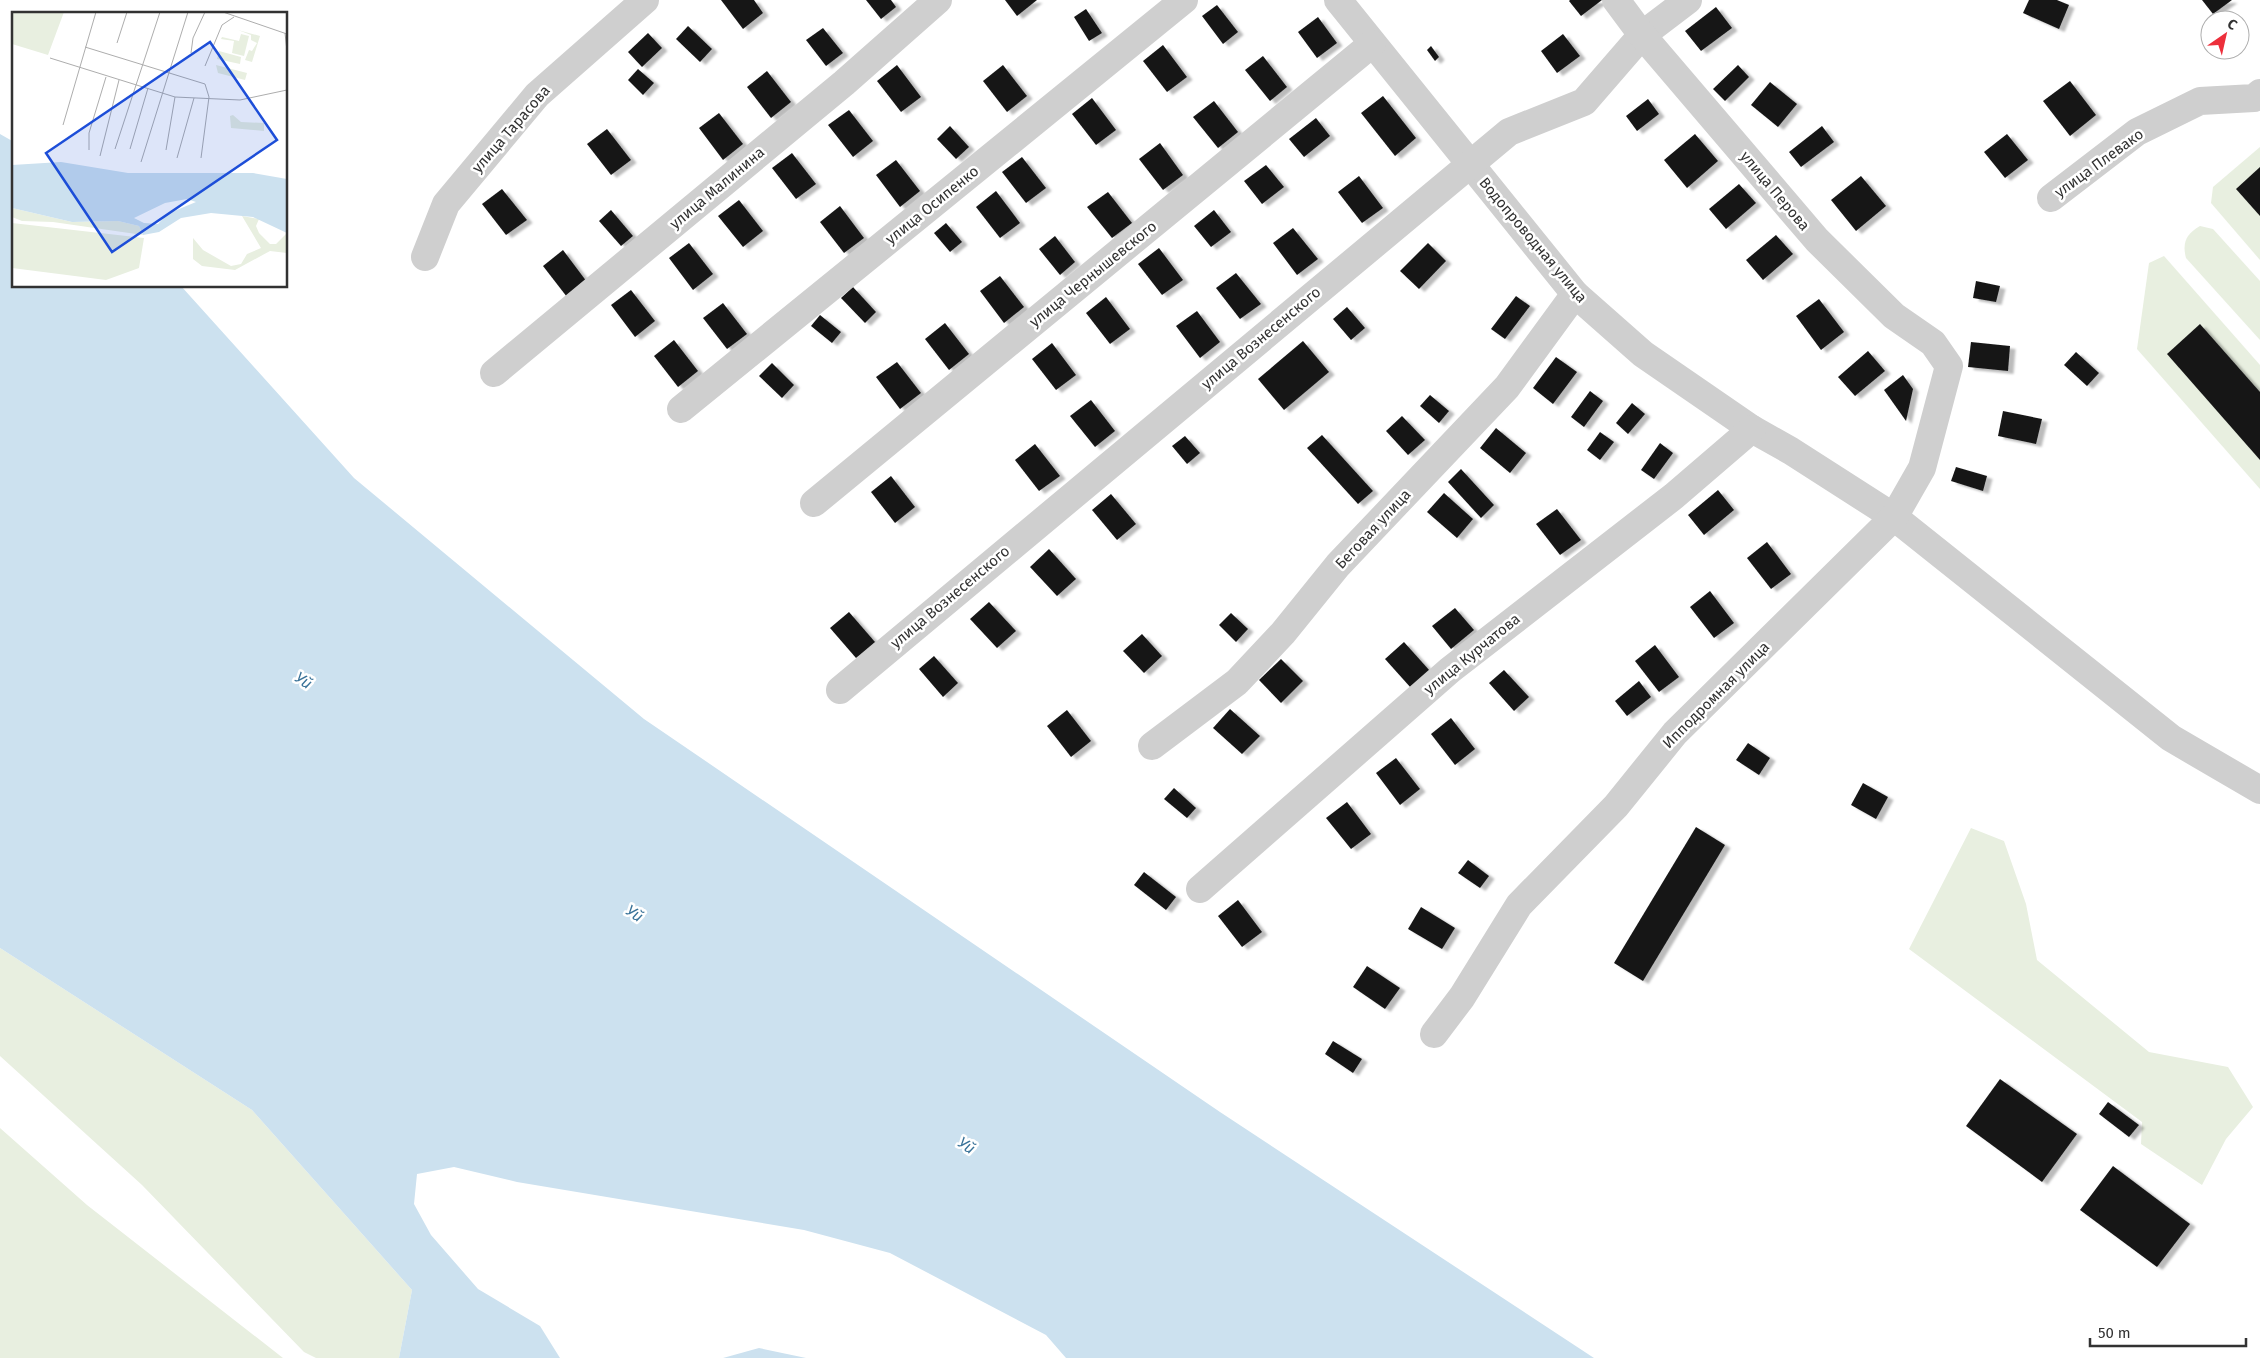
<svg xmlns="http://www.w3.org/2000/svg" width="2260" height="1358" font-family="'Fira Sans',sans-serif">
  <defs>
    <filter id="shadow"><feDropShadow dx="5.5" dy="3" stdDeviation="1" flood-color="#0004"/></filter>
  </defs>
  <rect width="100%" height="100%" fill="#fff"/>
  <g fill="#e8efe0">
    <path d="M 2260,147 L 2260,260 L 2211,203 L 2213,187 Z"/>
    <path d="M 2200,226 L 2213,229 L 2260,281 L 2260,340 L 2186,258 C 2182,243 2186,234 2200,226 Z"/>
    <path d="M 2164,256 L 2260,365 L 2260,489 L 2137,349 L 2149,263 Z"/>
    <path d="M 1971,828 L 2004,841 L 2026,904 L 2037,960 L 2149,1052 L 2228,1067 L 2253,1107 L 2226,1139 L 2202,1185 L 2141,1144 L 2142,1122 L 1909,949 Z"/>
    <path d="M 0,948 L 252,1110 L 412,1290 L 399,1358 L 316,1358 L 304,1352 L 142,1185 L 0,1056 Z"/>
    <path d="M 0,1128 L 87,1205 L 283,1358 L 0,1358 Z"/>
  </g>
  <g fill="#cce1ef">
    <path d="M 0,134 L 14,142 L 14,286 L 181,286 L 354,478 L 644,719 L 1220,1112 L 1594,1358 L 1066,1358 L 1046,1335 L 890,1253 L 804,1230 L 517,1182 L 454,1167 L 417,1174 L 414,1204 L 431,1235 L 478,1289 L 540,1326 L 560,1358 L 399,1358 L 412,1290 L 252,1110 L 0,948 Z"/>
    <path d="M 759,1348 L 806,1358 L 723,1358 Z"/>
  </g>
  <g fill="#191919" filter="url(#shadow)">
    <path d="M 721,0 L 754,0 L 763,13 L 743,29 Z"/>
    <path d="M 866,0 L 891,0 L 896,7 L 881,19 Z"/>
    <path d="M 1005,0 L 1037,0 L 1017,16 Z"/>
    <path d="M 1570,0 L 1602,0 L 1581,16 L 1569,1 Z"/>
    <path d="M 2029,0 L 2057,0 L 2069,5 L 2059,29 L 2023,13 Z"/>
    <path d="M 2202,0 L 2232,0 L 2213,14 Z"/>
    <path d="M 1217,5 L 1238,32 L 1223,44 L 1202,16 Z"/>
    <path d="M 1716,7 L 1732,28 L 1701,51 L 1685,31 Z"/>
    <path d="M 1086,9 L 1102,33 L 1089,41 L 1074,17 Z"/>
    <path d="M 1318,17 L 1337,43 L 1317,58 L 1298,32 Z"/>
    <path d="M 688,26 L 712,49 L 700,62 L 676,39 Z"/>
    <path d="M 823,28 L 843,53 L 826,66 L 806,40 Z"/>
    <path d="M 648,33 L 662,48 L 642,67 L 628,52 Z"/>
    <path d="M 1563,34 L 1580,56 L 1557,73 L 1541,51 Z"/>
    <path d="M 1163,45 L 1187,77 L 1167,92 L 1143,61 Z"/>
    <path d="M 1431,46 L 1439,57 L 1435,61 L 1427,50 Z"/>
    <path d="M 1263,56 L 1287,87 L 1270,101 L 1245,70 Z"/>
    <path d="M 897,65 L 921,97 L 901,112 L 877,81 Z"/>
    <path d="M 1003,65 L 1027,96 L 1007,112 L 983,81 Z"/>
    <path d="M 1738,65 L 1749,77 L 1725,101 L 1713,89 Z"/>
    <path d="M 638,69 L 654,83 L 643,95 L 628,80 Z"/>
    <path d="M 767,71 L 791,102 L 771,118 L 747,87 Z"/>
    <path d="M 2070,81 L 2096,115 L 2070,136 L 2043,101 Z"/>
    <path d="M 1770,82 L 1797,104 L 1778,127 L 1751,105 Z"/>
    <path d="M 1383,96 L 1416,138 L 1395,156 L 1361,113 Z"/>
    <path d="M 1092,98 L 1116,130 L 1096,145 L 1072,114 Z"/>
    <path d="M 1648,99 L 1659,114 L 1637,131 L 1626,116 Z"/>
    <path d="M 1214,101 L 1238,132 L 1218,148 L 1193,117 Z"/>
    <path d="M 849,110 L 873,141 L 853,157 L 828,125 Z"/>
    <path d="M 719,113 L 743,144 L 723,160 L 699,128 Z"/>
    <path d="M 1316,118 L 1330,136 L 1304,157 L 1289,139 Z"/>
    <path d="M 950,126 L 969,147 L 956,159 L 937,139 Z"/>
    <path d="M 1822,126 L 1834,142 L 1801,167 L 1789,152 Z"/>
    <path d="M 607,129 L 631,160 L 611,175 L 587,144 Z"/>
    <path d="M 1695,134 L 1718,161 L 1687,188 L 1664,160 Z"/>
    <path d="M 2007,134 L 2028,160 L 2005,178 L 1984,152 Z"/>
    <path d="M 1160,143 L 1183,175 L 1163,190 L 1139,159 Z"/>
    <path d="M 792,153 L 816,184 L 796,199 L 772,168 Z"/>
    <path d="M 1022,157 L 1046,188 L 1026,203 L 1002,172 Z"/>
    <path d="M 896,160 L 920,191 L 900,207 L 876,175 Z"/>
    <path d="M 1266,165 L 1284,187 L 1262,204 L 1244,181 Z"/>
    <path d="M 2260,167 L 2260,216 L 2236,189 Z"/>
    <path d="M 1359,176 L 1383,208 L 1362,223 L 1338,192 Z"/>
    <path d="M 1861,176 L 1886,206 L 1856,231 L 1831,200 Z"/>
    <path d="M 1739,184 L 1756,203 L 1726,229 L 1709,209 Z"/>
    <path d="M 502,189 L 527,220 L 506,235 L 482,204 Z"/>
    <path d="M 996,191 L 1020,223 L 1000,238 L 976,207 Z"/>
    <path d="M 1108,192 L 1132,223 L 1112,238 L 1087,207 Z"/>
    <path d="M 739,200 L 763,231 L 743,247 L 718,216 Z"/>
    <path d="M 840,206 L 864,238 L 844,253 L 820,222 Z"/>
    <path d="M 611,210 L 633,236 L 621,246 L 599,221 Z"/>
    <path d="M 1214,210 L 1231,232 L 1211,247 L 1194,226 Z"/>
    <path d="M 946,223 L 962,242 L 950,252 L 934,233 Z"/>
    <path d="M 1293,228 L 1318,259 L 1297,275 L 1273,243 Z"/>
    <path d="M 1776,235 L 1793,254 L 1763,280 L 1746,260 Z"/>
    <path d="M 1055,236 L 1075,262 L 1060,275 L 1039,249 Z"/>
    <path d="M 689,243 L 713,274 L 693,290 L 669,258 Z"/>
    <path d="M 1428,243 L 1446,261 L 1419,289 L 1400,271 Z"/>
    <path d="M 1159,248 L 1183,280 L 1162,295 L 1138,264 Z"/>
    <path d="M 563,250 L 587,282 L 567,297 L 543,266 Z"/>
    <path d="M 1236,273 L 1261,304 L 1240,319 L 1216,288 Z"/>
    <path d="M 1000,276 L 1024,307 L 1004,323 L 980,291 Z"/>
    <path d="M 1976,281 L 2000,286 L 1996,302 L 1973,298 Z"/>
    <path d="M 853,287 L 876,312 L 865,323 L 841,298 Z"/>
    <path d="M 631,290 L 655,321 L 635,337 L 611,305 Z"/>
    <path d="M 1516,296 L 1530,306 L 1505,339 L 1491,329 Z"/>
    <path d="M 1106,297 L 1130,329 L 1110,344 L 1086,313 Z"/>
    <path d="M 1819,299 L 1844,332 L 1821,350 L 1796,316 Z"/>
    <path d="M 723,303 L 747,334 L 727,349 L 703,318 Z"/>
    <path d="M 1347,307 L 1365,328 L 1351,340 L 1333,319 Z"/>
    <path d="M 1197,311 L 1220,342 L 1200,358 L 1176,326 Z"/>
    <path d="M 820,315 L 841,332 L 832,343 L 811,326 Z"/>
    <path d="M 945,323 L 969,354 L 949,370 L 925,339 Z"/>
    <path d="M 2200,324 L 2260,392 L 2260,460 L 2167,354 Z"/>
    <path d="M 674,340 L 698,371 L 678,387 L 654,356 Z"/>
    <path d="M 1303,341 L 1329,372 L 1284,410 L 1258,379 Z"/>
    <path d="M 1971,342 L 2010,346 L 2008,371 L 1968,367 Z"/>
    <path d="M 1052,343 L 1076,375 L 1056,390 L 1032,359 Z"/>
    <path d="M 1868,351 L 1885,371 L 1855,396 L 1838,377 Z"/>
    <path d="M 2076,352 L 2099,373 L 2087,386 L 2064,365 Z"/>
    <path d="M 1556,357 L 1577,372 L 1553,404 L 1533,388 Z"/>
    <path d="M 897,362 L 921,393 L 900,409 L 876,377 Z"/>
    <path d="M 772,363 L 794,385 L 782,398 L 759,376 Z"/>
    <path d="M 1903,375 L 1913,389 L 1906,421 L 1884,390 Z"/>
    <path d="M 1590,391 L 1603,401 L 1584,427 L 1571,417 Z"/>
    <path d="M 1430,395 L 1449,411 L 1439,423 L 1420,406 Z"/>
    <path d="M 1091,400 L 1115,431 L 1095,447 L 1070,416 Z"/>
    <path d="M 1632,403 L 1645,414 L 1628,434 L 1616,423 Z"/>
    <path d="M 2003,411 L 2042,419 L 2036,444 L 1998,436 Z"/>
    <path d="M 1402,416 L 1425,440 L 1408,455 L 1386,431 Z"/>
    <path d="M 1496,428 L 1526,453 L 1510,473 L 1480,448 Z"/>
    <path d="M 1600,432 L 1614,442 L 1600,460 L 1587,450 Z"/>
    <path d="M 1322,435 L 1373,491 L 1358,504 L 1307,448 Z"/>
    <path d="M 1185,436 L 1200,453 L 1187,464 L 1172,446 Z"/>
    <path d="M 1660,443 L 1673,453 L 1654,479 L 1641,470 Z"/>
    <path d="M 1035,444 L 1060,476 L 1039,491 L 1015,460 Z"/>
    <path d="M 1956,467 L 1987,476 L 1983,491 L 1951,481 Z"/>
    <path d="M 1461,469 L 1494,505 L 1481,518 L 1448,482 Z"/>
    <path d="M 891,476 L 915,507 L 895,523 L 871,492 Z"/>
    <path d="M 1718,490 L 1734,510 L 1704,535 L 1688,515 Z"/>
    <path d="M 1444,493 L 1473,519 L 1457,538 L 1427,512 Z"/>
    <path d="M 1111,494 L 1136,524 L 1117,540 L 1092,510 Z"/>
    <path d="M 1557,509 L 1581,540 L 1560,555 L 1536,524 Z"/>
    <path d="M 1767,542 L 1791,574 L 1771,589 L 1747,558 Z"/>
    <path d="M 1049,549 L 1076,579 L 1057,596 L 1030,567 Z"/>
    <path d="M 1710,591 L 1734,623 L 1714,638 L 1690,607 Z"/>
    <path d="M 989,602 L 1016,631 L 997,648 L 970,619 Z"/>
    <path d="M 1455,608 L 1474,630 L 1451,649 L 1432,626 Z"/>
    <path d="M 849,612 L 875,642 L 856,658 L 830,628 Z"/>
    <path d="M 1231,613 L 1248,629 L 1236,642 L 1219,625 Z"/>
    <path d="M 1142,634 L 1162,656 L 1144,673 L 1123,651 Z"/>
    <path d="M 1404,642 L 1430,671 L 1411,688 L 1385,659 Z"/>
    <path d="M 1655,645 L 1679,677 L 1659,692 L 1635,661 Z"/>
    <path d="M 934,656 L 958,683 L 943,697 L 919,669 Z"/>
    <path d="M 1281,659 L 1303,681 L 1281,703 L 1259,680 Z"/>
    <path d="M 1504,670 L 1529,697 L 1514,711 L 1489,683 Z"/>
    <path d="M 1639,681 L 1651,697 L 1627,716 L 1615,701 Z"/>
    <path d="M 1230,709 L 1260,736 L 1242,754 L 1213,728 Z"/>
    <path d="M 1067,710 L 1091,741 L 1071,757 L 1047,726 Z"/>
    <path d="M 1451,718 L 1475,749 L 1455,765 L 1431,734 Z"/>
    <path d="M 1748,743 L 1770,758 L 1759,775 L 1736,760 Z"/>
    <path d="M 1396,758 L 1420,789 L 1400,805 L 1376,773 Z"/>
    <path d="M 1863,783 L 1888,797 L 1876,819 L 1851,805 Z"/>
    <path d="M 1174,788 L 1196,808 L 1187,818 L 1164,799 Z"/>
    <path d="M 1347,802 L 1371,834 L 1351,849 L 1326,818 Z"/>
    <path d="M 1696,827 L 1725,845 L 1643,981 L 1614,963 Z"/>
    <path d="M 1468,860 L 1489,876 L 1480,888 L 1458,873 Z"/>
    <path d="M 1144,872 L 1176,897 L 1166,910 L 1134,885 Z"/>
    <path d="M 1238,900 L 1262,932 L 1242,947 L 1218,916 Z"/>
    <path d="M 1421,907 L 1455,928 L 1442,949 L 1408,929 Z"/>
    <path d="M 1367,966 L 1400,988 L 1385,1009 L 1353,987 Z"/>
    <path d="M 1333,1041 L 1362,1059 L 1353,1073 L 1325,1054 Z"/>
    <path d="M 2000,1079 L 2077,1134 L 2042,1182 L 1966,1126 Z"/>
    <path d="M 2108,1102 L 2139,1125 L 2129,1137 L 2099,1114 Z"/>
    <path d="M 2113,1166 L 2190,1224 L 2157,1267 L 2080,1210 Z"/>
  </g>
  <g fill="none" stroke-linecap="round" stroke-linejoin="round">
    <g stroke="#cfcfcf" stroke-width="28">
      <path d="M 1338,0 L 1575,294 L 1643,354 L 1752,429 L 1791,451 L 1894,517 L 2171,738 L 2260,790"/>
      <path d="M 2051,198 L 2137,132 L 2200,101 L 2254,98 L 2260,93"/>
      <path d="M 425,257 L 446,204 L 537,95 L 645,0"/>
      <path d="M 494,373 L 844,83 L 938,0"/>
      <path d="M 681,409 L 1184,0"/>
      <path d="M 814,503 L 1372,44"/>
      <path d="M 840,690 L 1509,132 L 1584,102 L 1642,35 L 1688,0"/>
      <path d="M 1152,746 L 1237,682 L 1283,633 L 1338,565 L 1507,387 L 1575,294"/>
      <path d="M 1200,889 L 1450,670 L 1674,496 L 1752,429"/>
      <path d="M 1434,1034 L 1462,997 L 1519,905 L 1616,806 L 1675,733 L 1894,517 L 1922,468 L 1949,366 L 1933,343 L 1894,316 L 1817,240 L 1642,35 L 1616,0"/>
    </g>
  </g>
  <g text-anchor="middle" stroke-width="5" stroke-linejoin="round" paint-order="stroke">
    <g font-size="15" fill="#323232" stroke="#fff">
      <text transform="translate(511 129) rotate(-49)" y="5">улица Тарасова</text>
      <text transform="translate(2099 163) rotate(-36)" y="5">улица Плевако</text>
      <text transform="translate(717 188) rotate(-40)" y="5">улица Малинина</text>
      <text transform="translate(1775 191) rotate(50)" y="5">улица Перова</text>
      <text transform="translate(932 205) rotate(-39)" y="5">улица Осипенко</text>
      <text transform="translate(1533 240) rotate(50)" y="5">Водопроводная улица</text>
      <text transform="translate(1093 274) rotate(-39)" y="5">улица Чернышевского</text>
      <text transform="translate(1261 338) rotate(-40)" y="5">улица Вознесенского</text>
      <text transform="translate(1373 529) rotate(-47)" y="5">Беговая улица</text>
      <text transform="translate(950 597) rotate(-40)" y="5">улица Вознесенского</text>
      <text transform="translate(1472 654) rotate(-39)" y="5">улица Курчатова</text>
      <text transform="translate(1716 695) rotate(-45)" y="5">Ипподромная улица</text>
    </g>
    <g font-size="16" font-style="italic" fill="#3a7399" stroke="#fff">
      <text transform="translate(304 680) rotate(35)" y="6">Уй</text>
      <text transform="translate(635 913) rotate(35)" y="6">Уй</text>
      <text transform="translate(967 1145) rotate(35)" y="6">Уй</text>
    </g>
  </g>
  <g transform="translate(12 12)">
    <rect width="275" height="275" fill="#fff"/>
    <path d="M 0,0 L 52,0 L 36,43 L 0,32 ZM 226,18 L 248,24 L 240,50 L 233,48 L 237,38 L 240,39 L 245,31 L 239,28 L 239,23 ZM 229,22 L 237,24 L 232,44 L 220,41 L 222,29 L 209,27 L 210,25 L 227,29 ZM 207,39 L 229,45 L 228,52 L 205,47 ZM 204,53 L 235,61 L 233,68 L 206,61 ZM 221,103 L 229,110 L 252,111 L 252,119 L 219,116 L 218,104 ZM 0,196 L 60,210 L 106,209 L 127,214 L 131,223 L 41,210 L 10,209 L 0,205 ZM 230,204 L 247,207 L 244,214 L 247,221 L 258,232 L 264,232 L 275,221 L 275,241 L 258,239 L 223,258 L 190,254 L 181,247 L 181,226 L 191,238 L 219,254 L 229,252 L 235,242 L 249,236 ZM 0,211 L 132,226 L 127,256 L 94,268 L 0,256 Z" fill="#e8efe0"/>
    <path d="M 49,150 L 116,161 L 241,161 L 275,167 L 275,221 L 241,205 L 199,201 L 169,206 L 147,220 L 131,223 L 127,214 L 106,209 L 60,210 L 0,196 L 0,153 ZM 175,187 L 184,190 L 155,202 L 146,212 L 132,211 L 122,206 L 153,191 Z" fill="#cce1ef" fill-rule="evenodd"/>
    <path fill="none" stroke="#adadad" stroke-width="1" d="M 211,0 L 275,22M 273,21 L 275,39M 105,31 L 115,0M 73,35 L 193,72 L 197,85 L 189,146M 179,41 L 181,26 L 193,0M 38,46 L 163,85 L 228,88 L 275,78M 193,54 L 210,13 L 222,5M 51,113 L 84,0M 103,137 L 148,0M 118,137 L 136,76M 77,138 L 77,121 L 94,65M 154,138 L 163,85M 88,144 L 107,68M 165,146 L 182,86M 129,150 L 176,0"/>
    <path fill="#1d4ed8" fill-opacity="0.15" stroke="#1d4ed8" stroke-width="2.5" d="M 198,30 L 265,128 L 100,240 L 34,141 Z"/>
    <rect width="275" height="275" fill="none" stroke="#323232" stroke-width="2.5"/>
  </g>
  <g transform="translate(2225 35) rotate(34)"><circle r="24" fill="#ffffff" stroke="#adadad"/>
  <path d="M0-4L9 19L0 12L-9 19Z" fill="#ed2f3b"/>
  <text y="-8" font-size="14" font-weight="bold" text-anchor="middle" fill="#323232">С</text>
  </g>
  <path d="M2090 1338v8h156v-8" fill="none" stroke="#323232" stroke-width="2.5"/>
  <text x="2098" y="1338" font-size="15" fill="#323232" stroke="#ffffff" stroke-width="4" paint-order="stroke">50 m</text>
</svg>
